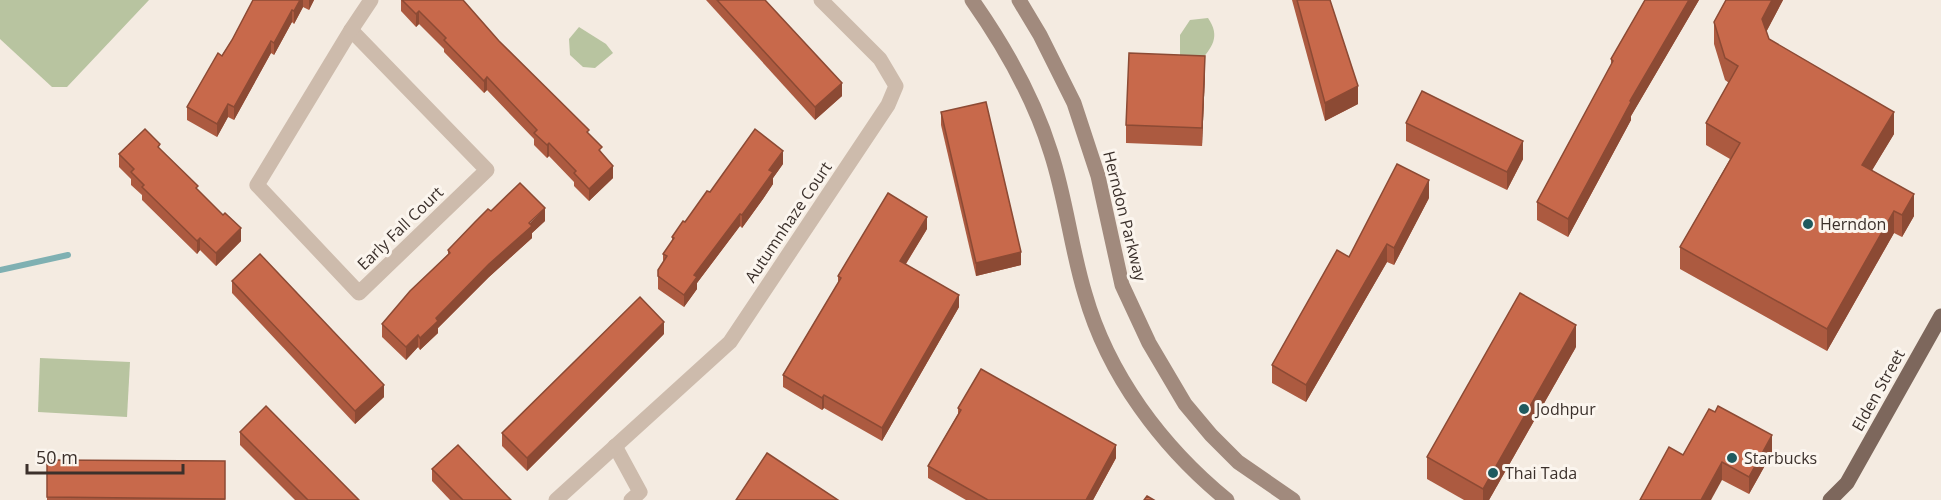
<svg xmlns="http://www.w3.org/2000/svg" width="1941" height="500" font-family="'Open Sans',sans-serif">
  <rect width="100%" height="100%" fill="#f4ebe1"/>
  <g fill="#b8c4a0">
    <path d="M 0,0 L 149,0 L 67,87 L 52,87 L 0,39 Z"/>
    <path d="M 1208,18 C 1221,37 1212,47 1199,63 L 1180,58 L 1180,35 L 1190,20 Z"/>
    <path d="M 579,27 L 606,44 L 613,53 L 595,68 L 583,67 L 570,55 L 569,39 Z"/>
    <path d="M 40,358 L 130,362 L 127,417 L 38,412 Z"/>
  </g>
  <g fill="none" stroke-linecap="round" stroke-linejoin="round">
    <path stroke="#7fb0b2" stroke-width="6" d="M 0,270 L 68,255"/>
    <g stroke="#cdbbac" stroke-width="15">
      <path d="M 351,30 L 487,170 L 359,293 L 257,185 Z"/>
      <path d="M 351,30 L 371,0"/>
      <path d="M 615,446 L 640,492 L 631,500"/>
      <path d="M 556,500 L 730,342 L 888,105 L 896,86 L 880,59 L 821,0"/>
    </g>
    <g stroke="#a18a7d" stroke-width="15">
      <path d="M 972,0 C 1005,47 1034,98 1051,153 C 1066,199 1071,248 1085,294 C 1108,375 1162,447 1227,500"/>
      <path d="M 1019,0 L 1040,35 L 1074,103 L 1098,176 L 1122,285 L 1149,343 L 1185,404 L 1211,435 L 1238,462 L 1293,500"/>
    </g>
    <path stroke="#7d675c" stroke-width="15" d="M 1830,500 L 1847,483 L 1941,316"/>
  </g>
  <g fill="#ac5a40">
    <path d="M 253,0 L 314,0 L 309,10 L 303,7 L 294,24 L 292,22 L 274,55 L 271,53 L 234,120 L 228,117 L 217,137 L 187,120 L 187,107 L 232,40 Z"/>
    <path d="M 401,0 L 463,0 L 499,41 L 589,134 L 602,153 L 613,178 L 589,201 L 574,186 L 574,182 L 549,156 L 547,158 L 534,145 L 534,139 L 487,90 L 484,93 L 444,52 L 444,49 L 419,24 L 416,27 L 401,11 Z"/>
    <path d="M 706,0 L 765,0 L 842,96 L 815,120 Z"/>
    <path d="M 1292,0 L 1330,0 L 1358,104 L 1325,121 Z"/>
    <path d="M 1645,0 L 1699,0 L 1631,116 L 1631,120 L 1568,237 L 1537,220 L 1537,202 L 1611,65 L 1611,59 Z"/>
    <path d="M 1726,0 L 1783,0 L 1766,32 L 1769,39 L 1894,134 L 1872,170 L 1914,216 L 1902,237 L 1894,233 L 1827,351 L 1680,269 L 1680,247 L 1730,159 L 1706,145 L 1706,123 L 1729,83 L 1725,80 L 1714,44 L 1714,22 Z"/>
    <path d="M 1205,73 L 1202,146 L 1126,143 L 1126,125 Z"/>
    <path d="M 941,112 L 1021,265 L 976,276 L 941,125 Z"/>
    <path d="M 1406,123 L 1523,159 L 1507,190 L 1406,141 Z"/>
    <path d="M 160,149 L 198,191 L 241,241 L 216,266 L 200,250 L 197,254 L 142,200 L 142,195 L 131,185 L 131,179 L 119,167 L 119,154 Z"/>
    <path d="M 783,164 L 773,178 L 773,184 L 763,199 L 742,228 L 740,226 L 697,283 L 697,289 L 684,307 L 658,289 L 658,270 L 663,262 L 663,254 L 672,242 L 672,237 L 710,192 Z"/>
    <path d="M 1429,198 L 1394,265 L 1387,262 L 1306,402 L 1272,383 L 1272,365 L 1349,257 Z"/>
    <path d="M 545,221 L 532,233 L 532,238 L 489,277 L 438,328 L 438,333 L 420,350 L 418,347 L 406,360 L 382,337 L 382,324 L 448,254 L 448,250 Z"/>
    <path d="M 927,229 L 906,264 L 959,307 L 882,441 L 824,408 L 822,410 L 783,387 L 783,375 L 838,283 L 838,276 Z"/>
    <path d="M 232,281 L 384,397 L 355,424 L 232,293 Z"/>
    <path d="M 664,334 L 527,471 L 502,446 L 502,433 Z"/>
    <path d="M 1576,347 L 1489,500 L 1464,500 L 1427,479 L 1427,457 Z"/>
    <path d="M 958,408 L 1116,458 L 1093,500 L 966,500 L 928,478 L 928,466 L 958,414 Z"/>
    <path d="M 240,432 L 359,500 L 295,500 L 240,445 Z"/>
    <path d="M 1772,453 L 1749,494 L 1722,480 L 1683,455 Z"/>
    <path d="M 47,460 L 225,461 L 225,500 L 47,500 Z"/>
    <path d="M 432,469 L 511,500 L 450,500 L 432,481 Z"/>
  </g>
  <g fill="#8c4a34">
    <path d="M 300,0 L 303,0 L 303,7 L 294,24 L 294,11 Z"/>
    <path d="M 309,0 L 314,0 L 309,10 Z"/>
    <path d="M 1689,0 L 1699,0 L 1631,116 L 1631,120 L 1568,237 L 1568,219 L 1630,101 Z"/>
    <path d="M 1772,0 L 1783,0 L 1762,40 L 1762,19 Z"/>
    <path d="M 292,10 L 292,22 L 274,55 L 274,43 Z"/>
    <path d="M 419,11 L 419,24 L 416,27 L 416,14 Z"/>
    <path d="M 271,41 L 271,53 L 234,120 L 234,107 Z"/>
    <path d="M 1205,56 L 1205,73 L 1202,146 L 1202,128 Z"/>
    <path d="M 487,77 L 487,90 L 484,93 L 484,81 Z"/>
    <path d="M 842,83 L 842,96 L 815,120 L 815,107 Z"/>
    <path d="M 1358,86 L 1358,104 L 1325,121 L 1325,103 Z"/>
    <path d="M 228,104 L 228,117 L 217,137 L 217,124 Z"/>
    <path d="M 1894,112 L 1894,134 L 1862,187 L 1862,165 Z"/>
    <path d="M 1523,141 L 1523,159 L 1507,190 L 1507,172 Z"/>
    <path d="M 549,143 L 549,156 L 547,158 L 547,145 Z"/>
    <path d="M 783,151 L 783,164 L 773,178 L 773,184 L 763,199 L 742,228 L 742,215 L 769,170 Z"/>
    <path d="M 613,166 L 613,178 L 589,201 L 589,189 Z"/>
    <path d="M 1429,180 L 1429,198 L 1394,265 L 1394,248 Z"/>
    <path d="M 1914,194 L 1914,216 L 1902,237 L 1902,215 Z"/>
    <path d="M 545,208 L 545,221 L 532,233 L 532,238 L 489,277 L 438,328 L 438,333 L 420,350 L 420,338 L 436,318 Z"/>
    <path d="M 1894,211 L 1894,233 L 1827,351 L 1827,329 Z"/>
    <path d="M 740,214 L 740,226 L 697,283 L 697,289 L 684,307 L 684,295 L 694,275 Z"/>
    <path d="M 927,217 L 927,229 L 900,273 L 900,261 Z"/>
    <path d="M 241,228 L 241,241 L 216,266 L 216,253 Z"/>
    <path d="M 200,238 L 200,250 L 197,254 L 197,241 Z"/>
    <path d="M 1387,244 L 1387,262 L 1306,402 L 1306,385 Z"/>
    <path d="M 1021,252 L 1021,265 L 976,276 L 976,263 Z"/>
    <path d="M 959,295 L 959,307 L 882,441 L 882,428 Z"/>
    <path d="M 664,322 L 664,334 L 527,471 L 527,458 Z"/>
    <path d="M 1576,325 L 1576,347 L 1489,500 L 1483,500 L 1483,489 Z"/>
    <path d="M 418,335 L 418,347 L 406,360 L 406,347 Z"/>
    <path d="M 384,385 L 384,397 L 355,424 L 355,411 Z"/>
    <path d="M 824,395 L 824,408 L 822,410 L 822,398 Z"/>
    <path d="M 1772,435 L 1772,453 L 1749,494 L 1749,477 Z"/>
    <path d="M 1116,445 L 1116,458 L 1093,500 L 1086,500 Z"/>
    <path d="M 1722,462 L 1722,480 L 1711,500 L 1701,500 Z"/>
  </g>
  <g fill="#c8694b" stroke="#8c4a34" stroke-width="1.5">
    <path d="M 253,0 L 300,0 L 294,11 L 292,10 L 274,43 L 271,41 L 234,107 L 228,104 L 217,124 L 187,107 L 218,53 L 222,56 L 232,40 Z"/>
    <path d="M 402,0 L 463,0 L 499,41 L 589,130 L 587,132 L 602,147 L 599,150 L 613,166 L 589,189 L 574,173 L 576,171 L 549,143 L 547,145 L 534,133 L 537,130 L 487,77 L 484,81 L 444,40 L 446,38 L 419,11 L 416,14 Z"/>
    <path d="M 717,0 L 765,0 L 842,83 L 815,107 Z"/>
    <path d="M 1297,0 L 1330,0 L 1358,86 L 1325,103 Z"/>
    <path d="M 1645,0 L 1689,0 L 1630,101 L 1631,102 L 1568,219 L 1537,202 L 1613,61 L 1611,59 Z"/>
    <path d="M 1726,0 L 1772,0 L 1762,19 L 1769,39 L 1894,112 L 1862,165 L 1914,194 L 1902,215 L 1894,211 L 1827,329 L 1680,247 L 1740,143 L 1706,123 L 1738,66 L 1725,58 L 1714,22 Z"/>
    <path d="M 1129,53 L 1205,56 L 1202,128 L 1126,125 Z"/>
    <path d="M 1422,91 L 1523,141 L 1507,172 L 1406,123 Z"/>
    <path d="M 986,102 L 1021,252 L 976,263 L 941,112 Z"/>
    <path d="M 145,129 L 160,144 L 158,147 L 198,186 L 196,188 L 223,215 L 225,213 L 241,228 L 216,253 L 200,238 L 197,241 L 142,187 L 144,185 L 131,172 L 134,169 L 119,154 Z"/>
    <path d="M 755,129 L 783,151 L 769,170 L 773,172 L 763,186 L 742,215 L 740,214 L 694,275 L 697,277 L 684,295 L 658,276 L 658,270 L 667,256 L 663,254 L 674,238 L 672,237 L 683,221 L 685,222 L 707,191 L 710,192 Z"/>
    <path d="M 1397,164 L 1429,180 L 1394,248 L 1387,244 L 1306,385 L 1272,365 L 1337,250 L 1349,257 Z"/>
    <path d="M 520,183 L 545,208 L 529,223 L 532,226 L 489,264 L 436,318 L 438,321 L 420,338 L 418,335 L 406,347 L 382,324 L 410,291 L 450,253 L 448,250 L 475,222 L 488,209 L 491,211 Z"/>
    <path d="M 888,193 L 927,217 L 900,261 L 959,295 L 882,428 L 824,395 L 822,398 L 783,375 L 841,278 L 838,276 Z"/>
    <path d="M 260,254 L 384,385 L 355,411 L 232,281 Z"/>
    <path d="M 1520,293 L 1576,325 L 1483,489 L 1427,457 Z"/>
    <path d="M 640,297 L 664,322 L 527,458 L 502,433 Z"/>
    <path d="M 981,369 L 1116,445 L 1086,500 L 988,500 L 928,466 L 961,410 L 958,408 Z"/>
    <path d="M 266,406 L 359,500 L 308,500 L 240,432 Z"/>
    <path d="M 1718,406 L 1772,435 L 1749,477 L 1722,462 L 1701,500 L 1640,500 L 1669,447 L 1683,455 L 1709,409 L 1715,412 Z"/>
    <path d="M 458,445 L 511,500 L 463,500 L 432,469 Z"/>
    <path d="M 767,453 L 838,500 L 736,500 Z"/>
    <path d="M 47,460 L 225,461 L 225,499 L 47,497 Z"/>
    <path d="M 1147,496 L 1154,500 L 1144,500 Z"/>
  </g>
  <g fill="#1f5a5e" stroke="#fbf5ee" stroke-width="2">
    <circle cx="1808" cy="224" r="6"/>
    <circle cx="1524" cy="409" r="6"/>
    <circle cx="1732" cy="458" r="6"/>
    <circle cx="1493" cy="473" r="6"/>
  </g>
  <g text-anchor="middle" stroke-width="6" stroke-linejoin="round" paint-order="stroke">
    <g font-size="16" fill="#3b302b" stroke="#fbf5ee">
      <text transform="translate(1125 216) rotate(76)" y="6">Herndon Parkway</text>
      <text transform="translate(788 222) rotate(-56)" y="6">Autumnhaze Court</text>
      <text transform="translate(400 228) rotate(-44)" y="6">Early Fall Court</text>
      <text transform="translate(1878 390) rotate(-61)" y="6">Elden Street</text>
    </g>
    <g font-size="16" fill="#3b302b" stroke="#fbf5ee" text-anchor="start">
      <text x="1820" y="230">Herndon</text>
      <text x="1536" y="415">Jodhpur</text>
      <text x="1744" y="464">Starbucks</text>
      <text x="1505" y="479">Thai Tada</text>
    </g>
  </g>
  <path d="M27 464v9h156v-9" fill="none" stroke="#3b302b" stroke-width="3"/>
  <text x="36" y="464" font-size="18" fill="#3b302b" stroke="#fbf5ee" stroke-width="4.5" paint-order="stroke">50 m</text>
</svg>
